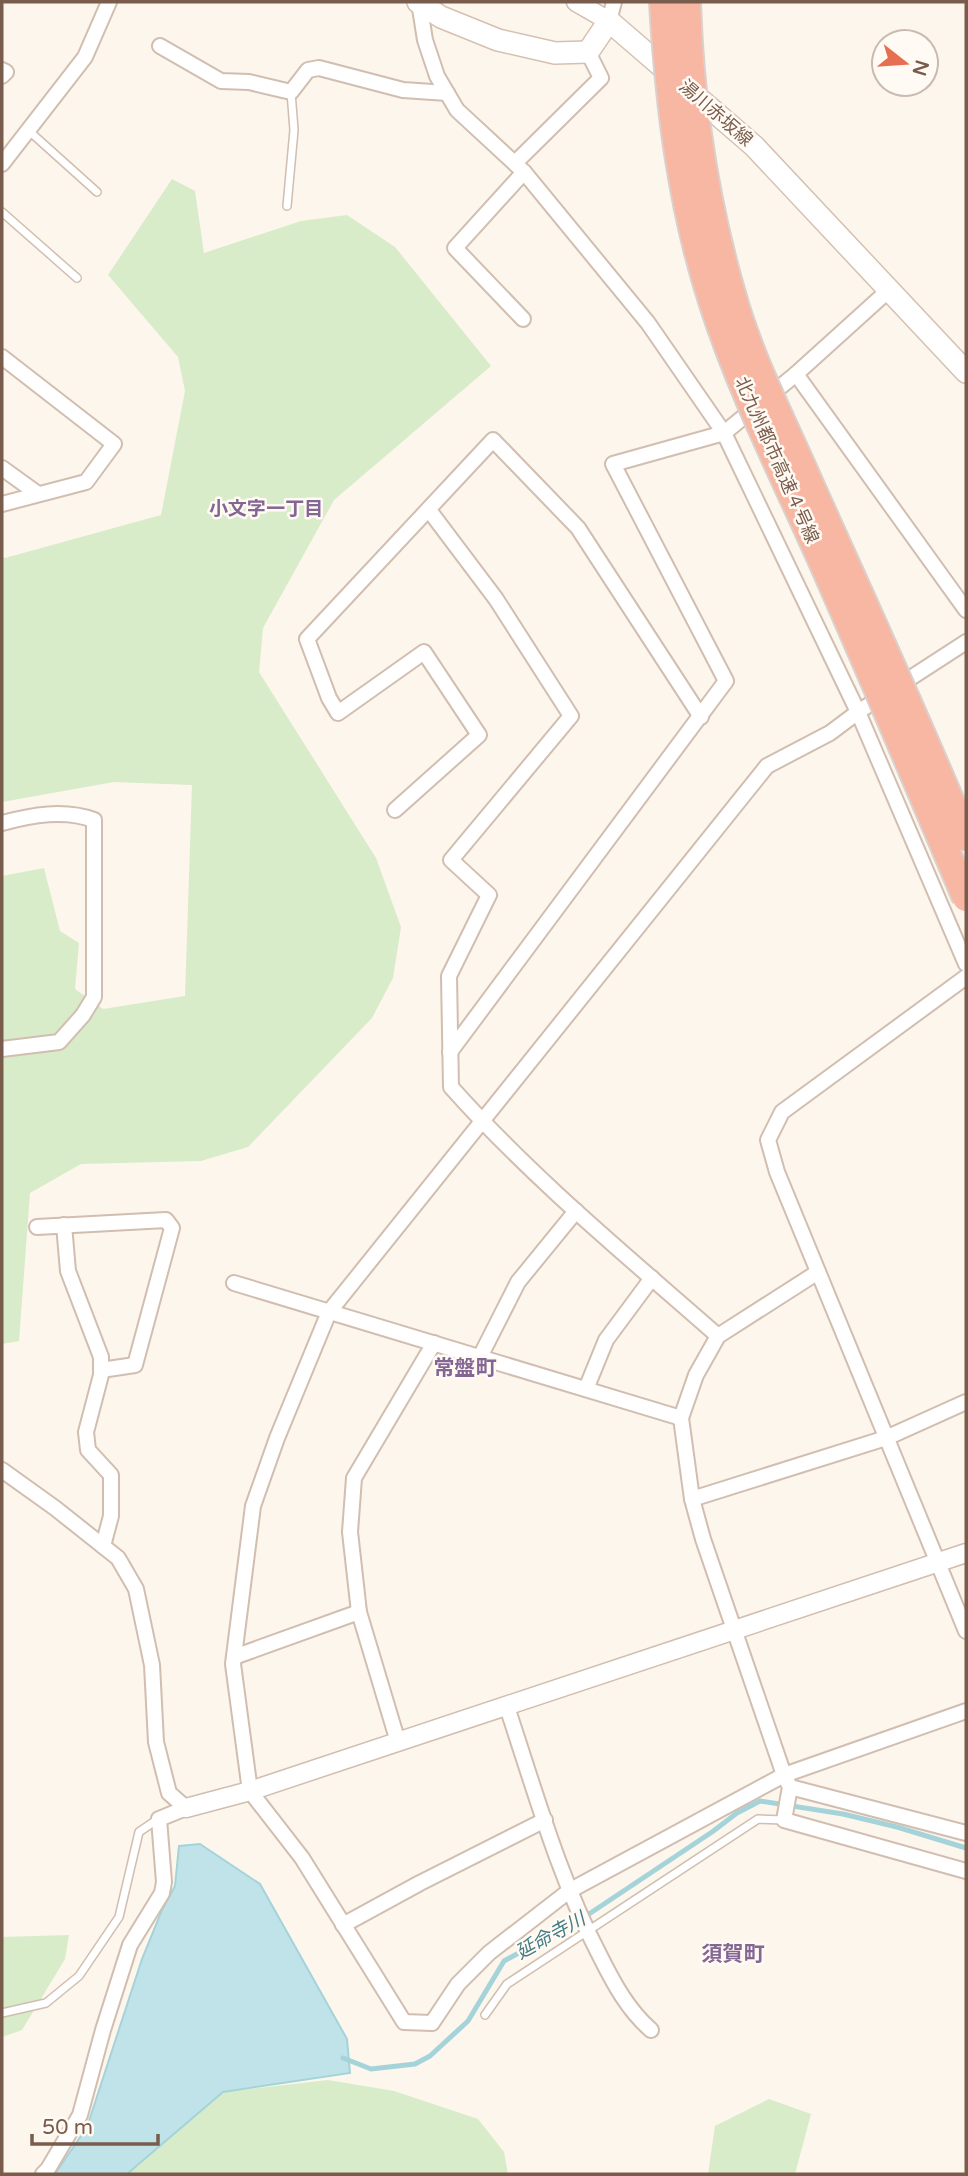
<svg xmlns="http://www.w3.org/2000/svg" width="968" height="2176" font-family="'Varela Round','Noto Sans JP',sans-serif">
  <rect width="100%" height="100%" fill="#fdf6ec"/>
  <g fill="#d8ecc9">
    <path d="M 172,179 L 195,191 L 204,253 L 301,221 L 347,215 L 395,247 L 491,366 L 334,500 L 263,628 L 259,672 L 376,858 L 401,927 L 393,978 L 372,1018 L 248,1147 L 201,1161 L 81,1164 L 30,1193 L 19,1341 L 2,1344 L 2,876 L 44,868 L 60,931 L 79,943 L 75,989 L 103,1009 L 185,996 L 192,785 L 114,782 L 2,802 L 2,557 L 5,558 L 161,515 L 185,391 L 178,357 L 108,275 Z"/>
    <path d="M 69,1935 L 65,1959 L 22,2030 L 2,2037 L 2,1937 Z"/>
    <path d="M 328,2080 L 394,2091 L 478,2119 L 504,2152 L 508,2174 L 127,2174 L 223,2092 Z"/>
    <path d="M 769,2099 L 811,2114 L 795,2174 L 708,2174 L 715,2126 Z"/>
  </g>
  <path fill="#bfe3e8" stroke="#a5d3da" stroke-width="2" d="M 200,1844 L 260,1884 L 347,2039 L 350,2073 L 223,2092 L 127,2174 L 55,2174 L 87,2127 L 142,1959 L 162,1910 L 175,1886 L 179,1846 Z"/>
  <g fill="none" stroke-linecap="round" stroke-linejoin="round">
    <path stroke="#a5d3da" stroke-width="5" d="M 343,2058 L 371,2069 L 415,2064 L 430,2056 L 468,2021 L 504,1961 L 589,1914 L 712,1832 L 737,1813 L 760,1801 L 843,1814 L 897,1827 L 966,1848"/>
    <g stroke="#d1beb0" stroke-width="10">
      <g id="service">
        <path d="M 28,130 L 97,192"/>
        <path d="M 287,206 L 294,130 L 291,92"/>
        <path d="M 2,212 L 77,278"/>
        <path d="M 2,2013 L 46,2003 L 79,1976 L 119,1917 L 139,1832 L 158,1819"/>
        <path d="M 485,2015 L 507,1984 L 758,1819 L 784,1820"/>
      </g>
    </g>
    <g stroke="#d1beb0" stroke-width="18">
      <g id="minor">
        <path d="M 419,2 L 425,40 L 437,76 L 457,110 L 524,172 L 648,323 L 724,433 L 858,712 L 966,964"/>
        <path d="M 609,21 L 614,2"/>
        <path d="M 160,46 L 221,81 L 249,82 L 291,92 L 308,70 L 319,68 L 403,90 L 447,93"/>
        <path d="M 2,70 L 6,72 L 2,76"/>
        <path d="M 515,163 L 601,78 L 588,52"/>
        <path d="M 2,164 L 85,57 L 109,2"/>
        <path d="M 523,319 L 455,248 L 524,172"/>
        <path d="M 2,357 L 114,444 L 86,482 L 2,504"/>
        <path d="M 796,374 L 966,610"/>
        <path d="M 2,468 L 38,494"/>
        <path d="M 429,510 L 496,599 L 571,716 L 451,860 L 489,895 L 449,976 L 451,1087 C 532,1178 627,1256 718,1336"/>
        <path d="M 966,642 L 858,712 L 830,733 L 767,766 L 329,1312 L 277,1438 L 253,1506 L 233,1664 L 250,1791 L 302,1858 L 404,2022 L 432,2023 L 458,1984 L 489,1953 L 569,1891 L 784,1775 L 966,1711"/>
        <path d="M 395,810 L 479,735 L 424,652 L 338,713 L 329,698 L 307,639 L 493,440 L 578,528 L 701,717"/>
        <path d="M 2,823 C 32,815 64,809 94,820 L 94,997 L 83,1015 L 59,1042 L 2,1049"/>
        <path d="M 966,977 L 782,1112 L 768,1140 L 777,1172 L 966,1631"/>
        <path d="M 450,1052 L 726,681 L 613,464 L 724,433 L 796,374 L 890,289"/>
        <path d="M 64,1225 L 68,1271 L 101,1357 L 101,1375 L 86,1432 L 88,1450 L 111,1475 L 111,1516 L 103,1546"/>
        <path d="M 37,1227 L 166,1220 L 172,1228 L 135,1365 L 101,1370"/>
        <path d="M 818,1272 L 718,1336 L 696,1375 L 681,1418 L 692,1499 L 703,1539 L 784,1775 L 790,1787 L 784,1820 L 966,1871"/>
        <path d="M 234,1283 L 681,1418"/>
        <path d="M 480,1357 L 518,1282 L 576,1211"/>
        <path d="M 586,1389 L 606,1340 L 652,1278"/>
        <path d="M 2,1470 L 55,1508 L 118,1558 L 136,1589 L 152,1665 L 156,1742 L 169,1793 L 186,1808 L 159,1819 L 164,1882 L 162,1893 L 130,1945 L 103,2030 L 80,2115 L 48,2169 L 43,2174"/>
        <path d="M 692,1499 L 886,1438 L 966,1402"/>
        <path d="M 234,1657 L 359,1612"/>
        <path d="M 507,1707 C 535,1791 559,1878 600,1956 C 614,1984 628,2010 651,2030"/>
        <path d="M 398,1742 L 359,1612 L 350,1532 L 354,1478 L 434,1343"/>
        <path d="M 790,1787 L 966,1833"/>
        <path d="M 343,1925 L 420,1883 L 545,1820"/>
      </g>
    </g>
    <g stroke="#d1beb0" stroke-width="21">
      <g id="tertiary">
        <path d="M 576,2 L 609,21"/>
        <path d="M 186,1808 L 250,1791 L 966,1553"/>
      </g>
    </g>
    <g stroke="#d6c0b0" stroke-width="24">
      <path id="secondary" d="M 418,2 L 441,17 L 498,40 L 555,53 L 588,52 L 609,21 L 754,146 L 966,372"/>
    </g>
    <use href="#service" stroke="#fff" stroke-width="7"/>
    <use href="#minor" stroke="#fff" stroke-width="14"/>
    <use href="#tertiary" stroke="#fff" stroke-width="18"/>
    <use href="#secondary" stroke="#fff" stroke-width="21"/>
    <g stroke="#dad1cd" stroke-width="30" stroke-linecap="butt">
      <g id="motorway-bridge">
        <path d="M 663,2 C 669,104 681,206 713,304 C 741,391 783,474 820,557 C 870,670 918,784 966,898"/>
        <path d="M 687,2 C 690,101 704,198 732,294 C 750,359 783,422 810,484 C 863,602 917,719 966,838"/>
      </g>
    </g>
    <use href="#motorway-bridge" stroke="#f7b7a3" stroke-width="26"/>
  </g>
  <g text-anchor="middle" stroke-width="5" stroke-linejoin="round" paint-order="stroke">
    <g font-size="18" fill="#7a5c4d" stroke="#fffaf3">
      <text transform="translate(716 113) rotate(41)" y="6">湯川赤坂線</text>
      <text transform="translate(777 460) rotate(66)" y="6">北九州都市高速４号線</text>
    </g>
    <g font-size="19" font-weight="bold" fill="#846695" stroke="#fffaf3">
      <text x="266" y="515">小文字一丁目</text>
    </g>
    <g font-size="19" font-style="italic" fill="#437c86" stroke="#fffaf3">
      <text transform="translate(550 1935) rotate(-29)" y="7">延命寺川</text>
    </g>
    <g font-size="21" font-weight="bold" fill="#846695" stroke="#fffaf3">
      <text x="465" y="1375">常盤町</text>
      <text x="733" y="1961">須賀町</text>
    </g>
  </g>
  <rect width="968" height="2176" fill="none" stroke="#7a5c4d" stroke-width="7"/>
  <g transform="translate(905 63) rotate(107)"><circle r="33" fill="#fffaf3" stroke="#cabbb1" stroke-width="2"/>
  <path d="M0-5L12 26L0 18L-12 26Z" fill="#e76f51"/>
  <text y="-10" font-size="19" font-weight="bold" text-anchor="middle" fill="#7a5c4d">N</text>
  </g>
  <path d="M32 2134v10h126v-10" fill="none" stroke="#7a5c4d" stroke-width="3.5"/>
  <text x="42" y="2134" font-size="21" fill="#7a5c4d" stroke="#fffaf3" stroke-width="5" paint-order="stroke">50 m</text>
</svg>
